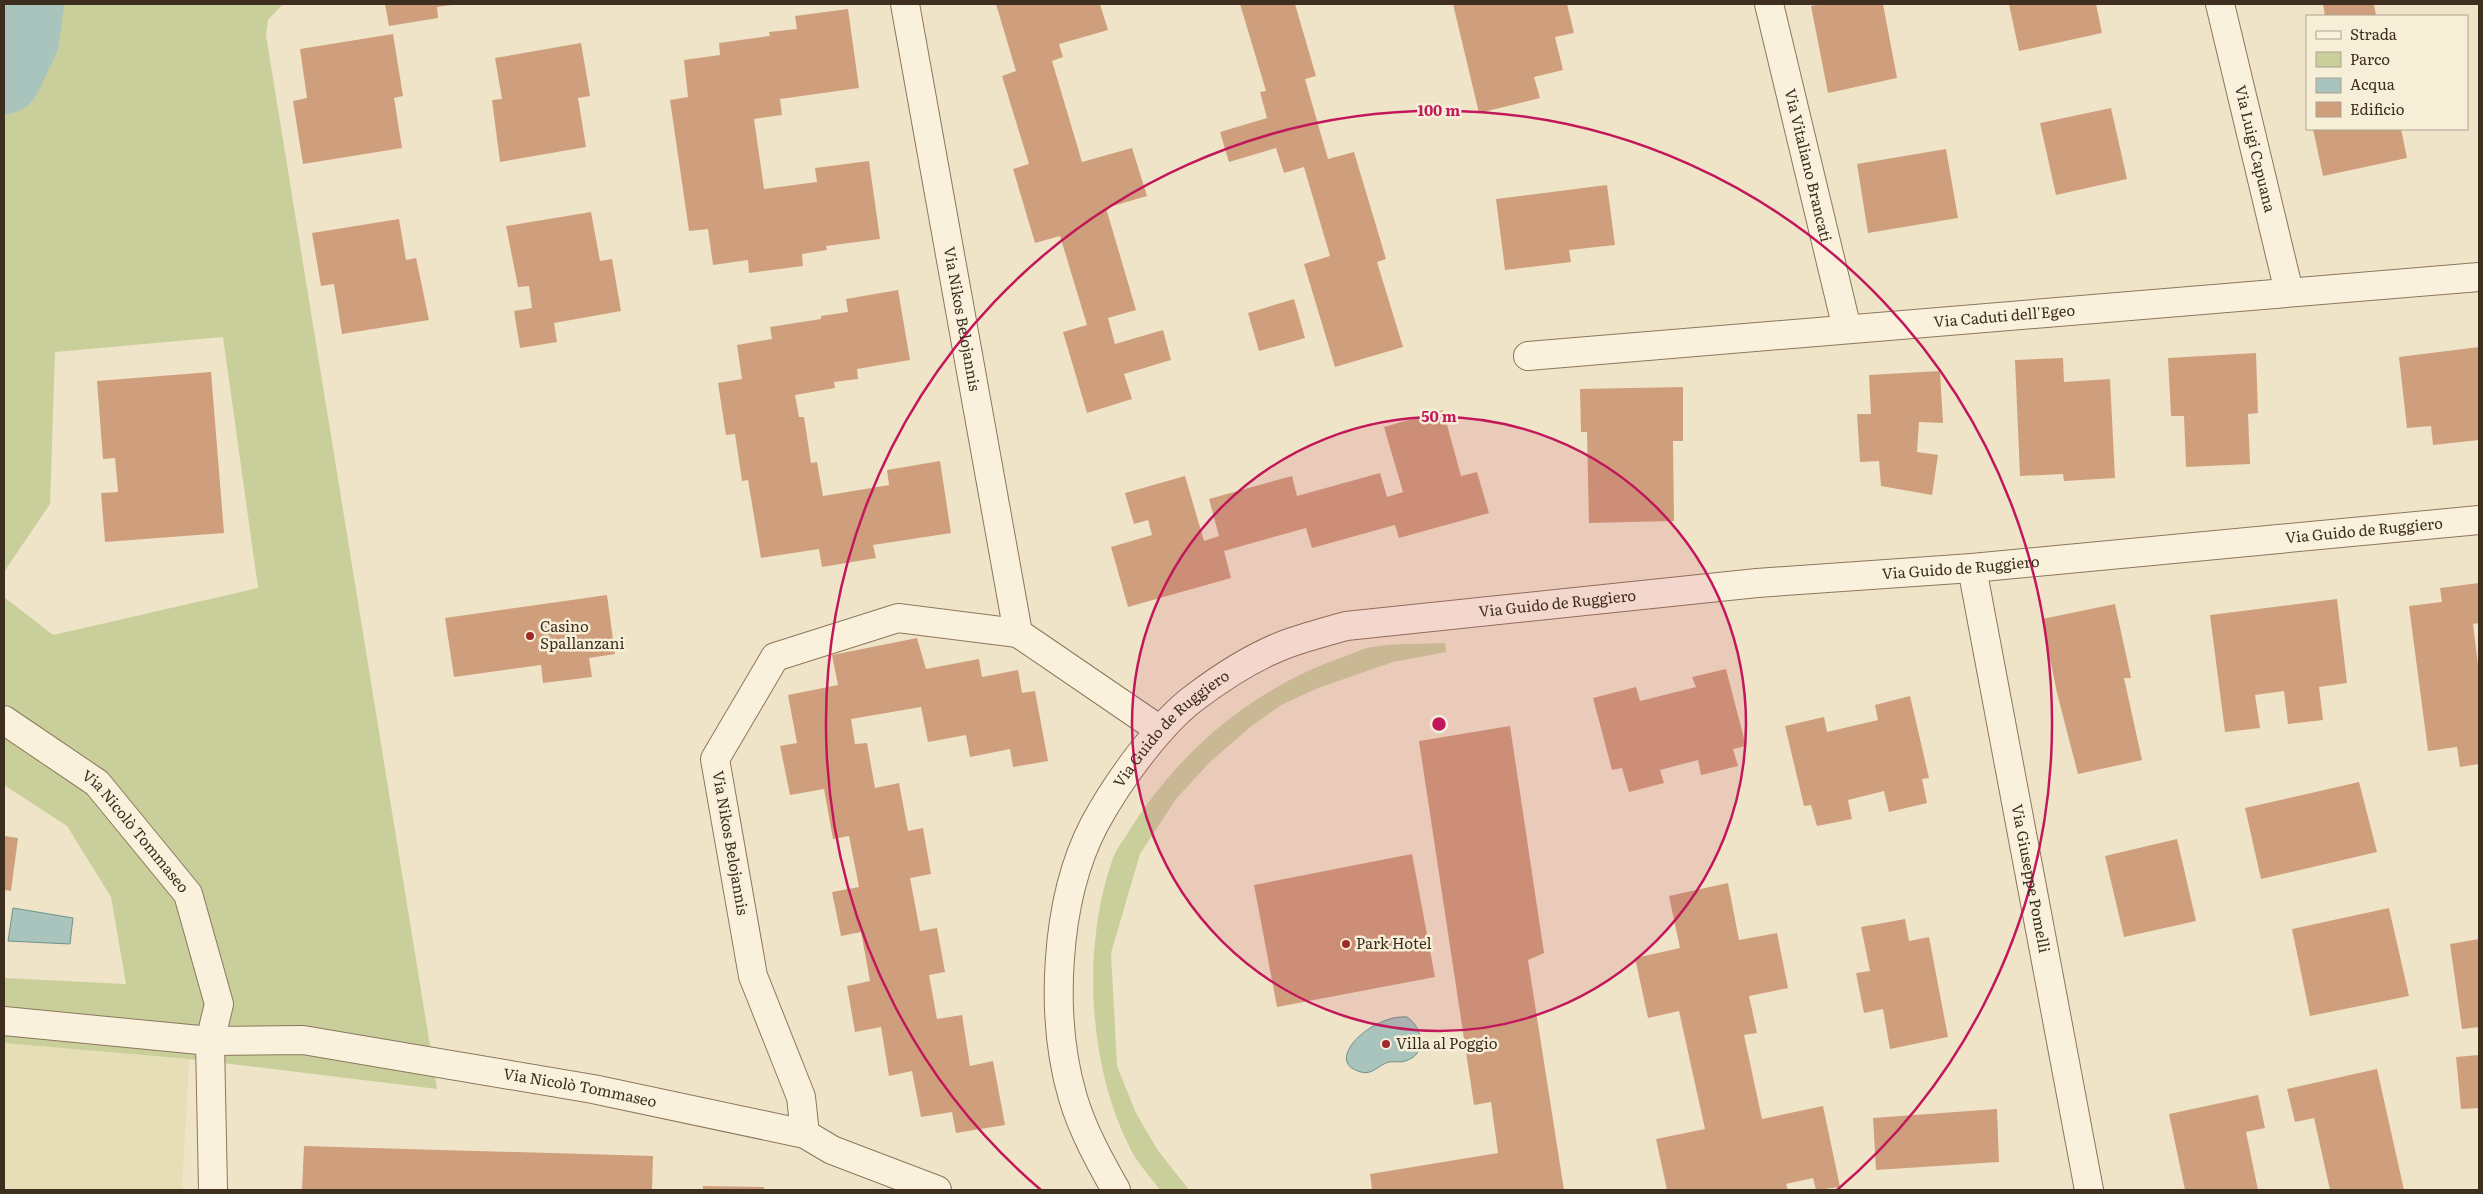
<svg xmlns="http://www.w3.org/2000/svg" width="2483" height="1194" font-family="Literata,serif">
  <rect width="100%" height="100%" fill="#f0e4c8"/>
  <path fill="#e6deb5" d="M 4,1043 L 189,1059 L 182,1190 L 4,1190 Z"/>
  <g fill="#c9cf9b">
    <path d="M 4,4 L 283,4 L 268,20 L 266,35 L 437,1089 L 189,1059 L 4,1043 L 4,978 L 126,984 L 111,897 L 67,826 L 4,785 L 4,597 L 53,635 L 258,588 L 223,337 L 55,352 L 50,504 L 4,572 Z"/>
    <path d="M 1445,643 L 1446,652 L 1393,662 L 1318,688 L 1281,705 L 1249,728 L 1210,762 L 1176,799 L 1140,854 L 1111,953 L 1117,1066 L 1136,1113 L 1157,1149 L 1189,1190 L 1160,1190 C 1150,1176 1136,1162 1129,1146 C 1088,1064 1082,947 1112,861 C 1115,850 1124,840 1129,831 C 1161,780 1203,735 1253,702 C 1283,682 1313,667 1346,656 C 1354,653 1363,648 1372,647 C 1396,643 1421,644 1445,643 Z"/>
  </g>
  <g fill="#a9c4bc" stroke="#6f938a">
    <path d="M 13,908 L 73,918 L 70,944 L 8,941 Z"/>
    <path d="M 1407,1017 C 1422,1027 1428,1052 1408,1060 C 1400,1064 1393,1060 1386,1063 C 1377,1067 1371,1075 1361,1072 C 1321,1062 1372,1014 1407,1017 Z"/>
  </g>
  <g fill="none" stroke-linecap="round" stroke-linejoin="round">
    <path stroke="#a9c4bc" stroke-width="74" d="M 4,77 L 22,40 L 27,4"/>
  </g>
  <g fill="#cf9f7d">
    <path d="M 385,4 L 451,4 L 451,5 L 437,7 L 438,18 L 389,26 Z"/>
    <path d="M 996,4 L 1100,4 L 1108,30 L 1059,44 L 1063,57 L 1052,61 L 1082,162 L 1132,148 L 1147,196 L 1106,208 L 1136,310 L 1108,318 L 1115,344 L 1163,330 L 1171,360 L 1124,374 L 1132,399 L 1087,413 L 1063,332 L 1087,325 L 1060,236 L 1035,243 L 1013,169 L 1029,164 L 1002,76 L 1016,71 Z"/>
    <path d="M 1240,4 L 1295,4 L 1316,76 L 1305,79 L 1328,159 L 1354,152 L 1386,259 L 1377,262 L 1403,347 L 1335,367 L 1304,264 L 1330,256 L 1304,167 L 1284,173 L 1276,148 L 1229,162 L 1220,132 L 1267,118 L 1260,92 L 1266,91 Z"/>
    <path d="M 1453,4 L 1567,4 L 1574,33 L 1555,37 L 1563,70 L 1534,77 L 1540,98 L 1479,113 Z"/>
    <path d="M 1822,4 L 1883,4 L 1897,78 L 1828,93 L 1811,6 Z"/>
    <path d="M 2009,4 L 2096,4 L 2102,33 L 2019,51 Z"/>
    <path d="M 2323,4 L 2374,4 L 2376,16 L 2325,16 Z"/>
    <path d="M 848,9 L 859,88 L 780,99 L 782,115 L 754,119 L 764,189 L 817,182 L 815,168 L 869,161 L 880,239 L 826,246 L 827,250 L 802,254 L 803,266 L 749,273 L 748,260 L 713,265 L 708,229 L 689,231 L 670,100 L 688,97 L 684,60 L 720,55 L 719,43 L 770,36 L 769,32 L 797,29 L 795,16 Z"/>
    <path d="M 393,34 L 403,96 L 394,98 L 402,148 L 303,164 L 293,101 L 307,98 L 300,49 Z"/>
    <path d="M 581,43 L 590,96 L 578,98 L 586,147 L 500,162 L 492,100 L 502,99 L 495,58 Z"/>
    <path d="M 2111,108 L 2127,179 L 2056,195 L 2040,123 Z"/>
    <path d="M 2313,129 L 2401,129 L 2407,158 L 2323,176 Z"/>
    <path d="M 1946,149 L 1958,218 L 1868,233 L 1857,164 Z"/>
    <path d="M 1607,185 L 1615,245 L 1569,250 L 1571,262 L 1505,270 L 1496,199 Z"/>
    <path d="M 591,212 L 600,261 L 612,259 L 621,311 L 554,323 L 557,342 L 520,348 L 514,311 L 532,308 L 529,286 L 518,287 L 506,226 Z"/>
    <path d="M 399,219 L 406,260 L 416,258 L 429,320 L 342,334 L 334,284 L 321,286 L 312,233 Z"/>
    <path d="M 898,290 L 910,360 L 857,369 L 858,379 L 834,382 L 835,388 L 795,395 L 799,417 L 804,417 L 811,463 L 817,462 L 823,496 L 889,485 L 887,470 L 940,461 L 951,533 L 873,545 L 876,558 L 822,567 L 819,549 L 761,558 L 748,480 L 742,481 L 735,434 L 726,435 L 718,383 L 742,379 L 737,345 L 772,339 L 770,327 L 821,319 L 821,316 L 848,312 L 846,299 Z"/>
    <path d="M 1294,299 L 1305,338 L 1259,351 L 1248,313 Z"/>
    <path d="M 2479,347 L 2479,440 L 2433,445 L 2431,426 L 2407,428 L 2399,357 Z"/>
    <path d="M 2256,353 L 2258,413 L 2248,414 L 2250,464 L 2186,467 L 2184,416 L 2171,416 L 2168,358 Z"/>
    <path d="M 2063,358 L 2064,382 L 2110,379 L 2115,478 L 2064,481 L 2063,474 L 2020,476 L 2015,360 Z"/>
    <path d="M 1940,371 L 1943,423 L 1919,422 L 1917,452 L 1938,455 L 1932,495 L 1881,486 L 1879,461 L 1860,462 L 1857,414 L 1871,414 L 1869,375 Z"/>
    <path d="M 211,372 L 224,533 L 105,542 L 101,493 L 118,492 L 115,458 L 103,459 L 97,381 Z"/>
    <path d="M 1683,387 L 1683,441 L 1673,441 L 1674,521 L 1589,523 L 1587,432 L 1581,432 L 1580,389 Z"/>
    <path d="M 1443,410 L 1461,476 L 1477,472 L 1489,513 L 1399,538 L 1395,525 L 1312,548 L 1306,528 L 1224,551 L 1231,578 L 1128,607 L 1111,547 L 1152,535 L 1148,520 L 1134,524 L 1125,493 L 1185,476 L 1204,541 L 1219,536 L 1209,499 L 1292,476 L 1297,496 L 1380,473 L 1387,497 L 1403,492 L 1384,427 Z"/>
    <path d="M 2479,583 L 2479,623 L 2473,624 L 2479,673 L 2479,764 L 2460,767 L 2457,747 L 2428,751 L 2409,606 L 2442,602 L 2440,588 Z"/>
    <path d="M 607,595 L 615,654 L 589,658 L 592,677 L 543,683 L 541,665 L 454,677 L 445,618 Z"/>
    <path d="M 2337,599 L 2347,683 L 2319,687 L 2323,720 L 2288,724 L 2284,691 L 2255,695 L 2260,728 L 2225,732 L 2210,615 Z"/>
    <path d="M 2115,604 L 2131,678 L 2124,678 L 2142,760 L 2078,774 L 2057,693 L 2042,619 Z"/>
    <path d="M 917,638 L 926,669 L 979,659 L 982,677 L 1018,670 L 1022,693 L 1035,691 L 1048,761 L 1013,767 L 1010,749 L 970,757 L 966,735 L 928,742 L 921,707 L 851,719 L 855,744 L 867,743 L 875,788 L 899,783 L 908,831 L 923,828 L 931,874 L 910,878 L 920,931 L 937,928 L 945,972 L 929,975 L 937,1019 L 962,1015 L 970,1066 L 993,1061 L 1005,1125 L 956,1133 L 952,1112 L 921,1117 L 912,1071 L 889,1076 L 881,1027 L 855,1032 L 847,986 L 870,981 L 861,932 L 841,936 L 832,892 L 859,887 L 849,836 L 833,839 L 824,789 L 790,795 L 780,746 L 797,743 L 788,695 L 838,685 L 832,655 Z"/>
    <path d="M 1726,669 L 1746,746 L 1733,749 L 1738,766 L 1701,775 L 1698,760 L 1660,770 L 1664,783 L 1629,792 L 1622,768 L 1612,770 L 1593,698 L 1636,687 L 1640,701 L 1696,687 L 1692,677 Z"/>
    <path d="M 1910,696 L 1929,778 L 1922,779 L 1927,803 L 1889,812 L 1884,791 L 1848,800 L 1852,819 L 1817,826 L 1811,805 L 1804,806 L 1785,726 L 1824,717 L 1827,732 L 1878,720 L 1875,705 Z"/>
    <path d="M 1510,726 L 1544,953 L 1528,960 L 1564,1190 L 1372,1190 L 1370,1174 L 1498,1153 L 1491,1102 L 1474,1105 L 1419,741 Z"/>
    <path d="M 2359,782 L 2377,852 L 2261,879 L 2245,808 Z"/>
    <path d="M 4,836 L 18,838 L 11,891 L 4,890 Z"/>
    <path d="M 2177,839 L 2196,921 L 2124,937 L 2105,856 Z"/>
    <path d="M 1412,854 L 1435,977 L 1277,1007 L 1254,885 Z"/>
    <path d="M 1728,883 L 1739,940 L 1777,933 L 1788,988 L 1749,996 L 1757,1033 L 1744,1035 L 1762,1119 L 1823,1106 L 1840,1187 L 1816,1190 L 1813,1178 L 1786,1184 L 1788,1190 L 1667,1190 L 1656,1139 L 1705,1129 L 1679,1011 L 1648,1018 L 1635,958 L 1680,948 L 1669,896 Z"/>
    <path d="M 2389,908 L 2409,996 L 2310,1016 L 2292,929 Z"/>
    <path d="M 1905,919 L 1909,941 L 1929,937 L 1948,1037 L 1890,1049 L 1883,1009 L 1864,1013 L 1856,973 L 1870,971 L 1861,927 Z"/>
    <path d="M 2479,939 L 2479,1027 L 2462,1029 L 2450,944 Z"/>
    <path d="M 2479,1055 L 2479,1108 L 2461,1109 L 2456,1057 Z"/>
    <path d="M 2377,1069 L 2404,1190 L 2330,1190 L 2314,1118 L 2295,1122 L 2287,1089 Z"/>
    <path d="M 2258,1095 L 2265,1128 L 2246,1132 L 2258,1190 L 2185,1190 L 2169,1114 Z"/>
    <path d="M 1997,1109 L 1999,1162 L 1876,1170 L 1873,1118 Z"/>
    <path d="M 304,1146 L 653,1156 L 652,1190 L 302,1190 Z"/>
    <path d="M 703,1186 L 764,1187 L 764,1190 L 703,1190 Z"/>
  </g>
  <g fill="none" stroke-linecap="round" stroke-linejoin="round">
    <g stroke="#8d765c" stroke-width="30">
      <g id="minor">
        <path id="s1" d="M 905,4 L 1018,633 L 1160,730"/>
        <path id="s2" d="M 1769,4 L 1847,329"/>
        <path id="s3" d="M 2220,4 L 2289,292"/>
        <path id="s4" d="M 1528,356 L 2479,277"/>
        <path id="s5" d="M 1972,568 L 2089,1190"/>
        <path id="s6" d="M 4,720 L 97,783 L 188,894 L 219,1004 L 210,1041 L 213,1190"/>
        <path id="s7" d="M 4,1021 L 210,1041 L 303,1040 L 593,1089 L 805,1134 L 832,1150 L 937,1190"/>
        <path d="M 805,1134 L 801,1097 L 753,976 L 715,759 L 775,657 L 898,618 L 1018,633"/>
        <path id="s8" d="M 1116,1190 C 1099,1160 1083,1131 1073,1098 C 1049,1017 1055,900 1094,825 C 1108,799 1124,775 1142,752 C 1157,733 1174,713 1194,698 C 1223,676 1257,654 1292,642 C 1310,636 1328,631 1346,626 L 1757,583 L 1972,568 L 2479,520"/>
      </g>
    </g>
    <use href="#minor" stroke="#faf1dc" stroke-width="28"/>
  </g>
  <circle cx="1439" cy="724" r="307" fill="#c2185b" fill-opacity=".12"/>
  <g fill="none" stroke="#c2185b" stroke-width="2.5">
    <circle cx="1439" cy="724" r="307"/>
    <path d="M1041 1190A613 613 0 1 1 1837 1190"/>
  </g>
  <g fill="#9e2a2b" stroke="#f7eed8" stroke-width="2">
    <circle cx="530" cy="636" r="5"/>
    <circle cx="1346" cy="944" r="5"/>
    <circle cx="1386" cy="1044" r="5"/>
  </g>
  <g text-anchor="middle" stroke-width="5" stroke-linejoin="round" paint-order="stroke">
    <g font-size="15" fill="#3d2e20" stroke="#f7eed8">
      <text dy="5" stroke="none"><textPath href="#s3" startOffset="149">Via Luigi Capuana</textPath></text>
      <text dy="5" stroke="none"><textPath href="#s2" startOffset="166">Via Vitaliano Brancati</textPath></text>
      <text dy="5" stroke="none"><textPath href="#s4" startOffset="478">Via Caduti dell'Egeo</textPath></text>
      <text dy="5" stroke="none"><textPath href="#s1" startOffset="320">Via Nikos Belojannis</textPath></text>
      <text dy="5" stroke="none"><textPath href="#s8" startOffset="1736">Via Guido de Ruggiero</textPath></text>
      <text dy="5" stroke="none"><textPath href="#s8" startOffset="1331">Via Guido de Ruggiero</textPath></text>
      <text dy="5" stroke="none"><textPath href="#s8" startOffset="926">Via Guido de Ruggiero</textPath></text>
      <text dy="5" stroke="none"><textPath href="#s8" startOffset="506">Via Guido de Ruggiero</textPath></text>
      <text dy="5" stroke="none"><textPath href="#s6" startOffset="174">Via Nicolò Tommaseo</textPath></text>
      <text transform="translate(730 843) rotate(80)" y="5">Via Nikos Belojannis</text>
      <text dy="5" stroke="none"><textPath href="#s5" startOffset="316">Via Giuseppe Pomelli</textPath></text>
      <text dy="5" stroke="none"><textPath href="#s7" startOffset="581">Via Nicolò Tommaseo</textPath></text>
    </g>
    <g font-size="15" fill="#3d2e20" stroke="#f7eed8" text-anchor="start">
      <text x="540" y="632">Casino<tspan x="540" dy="17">Spallanzani</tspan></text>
      <text x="1356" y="949">Park Hotel</text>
      <text x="1396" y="1049">Villa al Poggio</text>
    </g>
  </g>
  <circle cx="1439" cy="724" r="8" fill="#c2185b" stroke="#f7eed8" stroke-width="2.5"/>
  <g font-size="15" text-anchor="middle" font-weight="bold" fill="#c2185b" stroke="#f7eed8" stroke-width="5" stroke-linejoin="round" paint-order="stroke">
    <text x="1439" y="116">100 m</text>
    <text x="1439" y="422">50 m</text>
  </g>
  <rect width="2483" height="1194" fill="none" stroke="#3d2e20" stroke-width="10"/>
  <rect x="2306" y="15" width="162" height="115" fill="#f7eed8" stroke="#ada18e"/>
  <rect x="2316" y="31" width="25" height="8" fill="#faf1dc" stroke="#ada18e"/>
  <text x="2350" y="40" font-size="15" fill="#3d2e20">Strada</text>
  <rect x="2316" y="52" width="25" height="15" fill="#c9cf9b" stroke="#ada18e"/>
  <text x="2350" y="65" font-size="15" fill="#3d2e20">Parco</text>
  <rect x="2316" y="78" width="25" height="15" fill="#a9c4bc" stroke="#ada18e"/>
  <text x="2350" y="90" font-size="15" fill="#3d2e20">Acqua</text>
  <rect x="2316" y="102" width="25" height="15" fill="#cf9f7d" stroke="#ada18e"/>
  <text x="2350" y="115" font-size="15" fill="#3d2e20">Edificio</text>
</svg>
